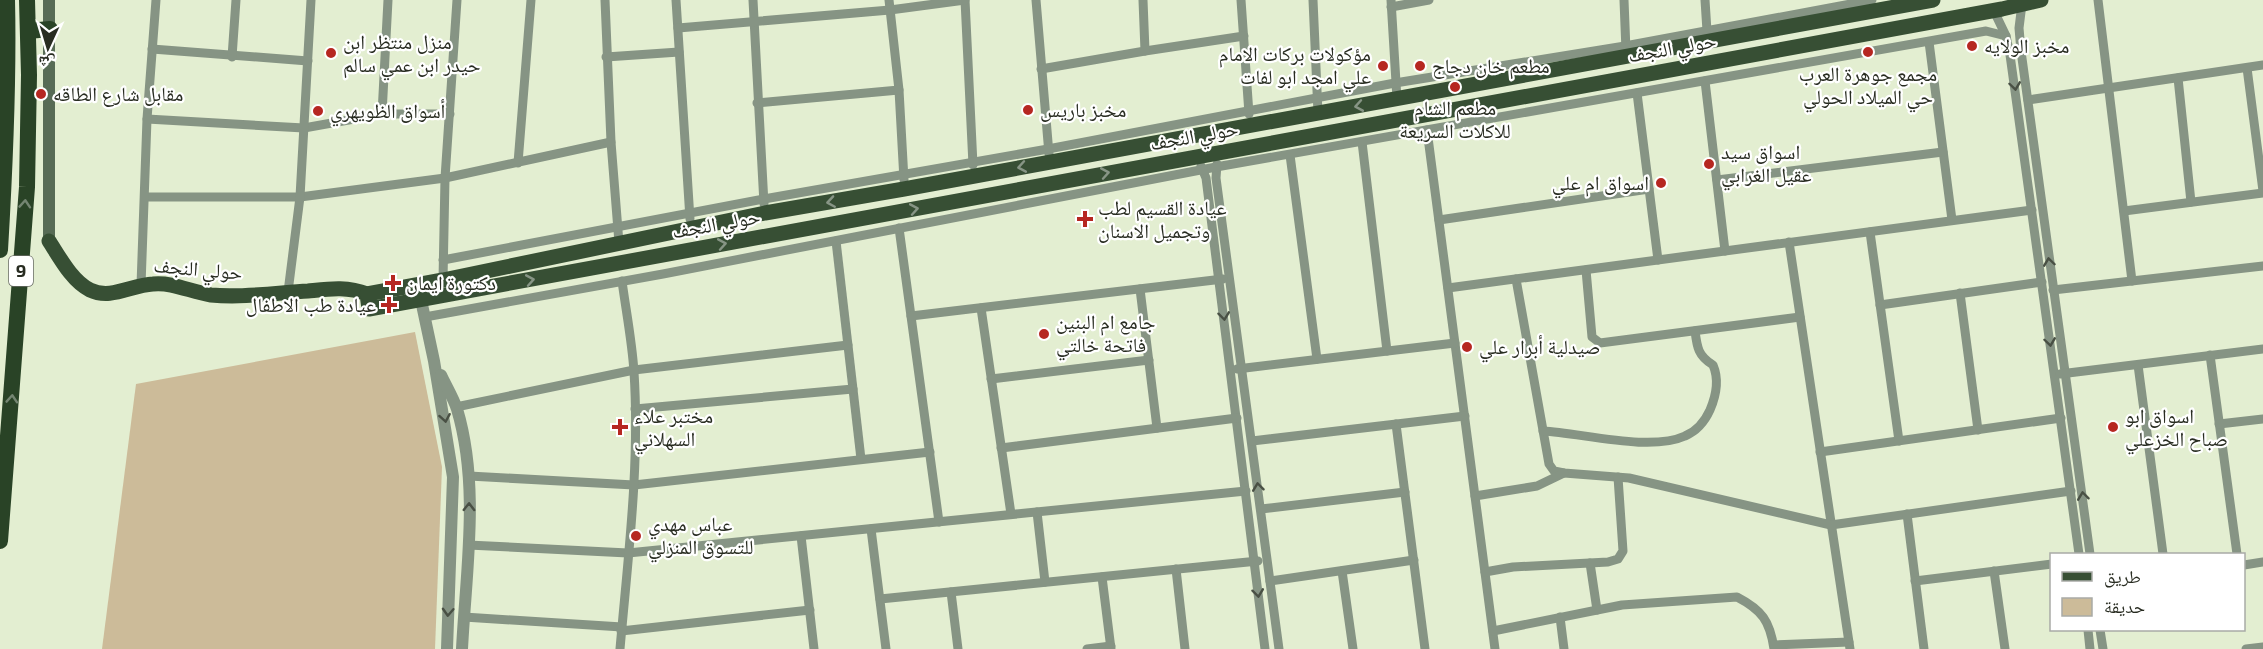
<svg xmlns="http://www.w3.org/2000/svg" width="2263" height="649" font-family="'Exo 2','Noto Naskh Arabic',sans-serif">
  <rect width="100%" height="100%" fill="#e3eed1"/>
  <path fill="#cb9" d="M 415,332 L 442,467 L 435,649 L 102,649 L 136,384 Z"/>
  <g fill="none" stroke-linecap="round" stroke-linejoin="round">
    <g stroke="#869484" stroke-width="9">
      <path d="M 605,0 L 611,142 L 619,243"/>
      <path d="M 676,0 L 690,219"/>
      <path d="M 753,0 L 764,204"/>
      <path d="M 889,0 L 899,90 L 904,180"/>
      <path d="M 965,0 L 973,165"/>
      <path d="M 1036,0 L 1049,154"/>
      <path d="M 1241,0 L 1249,114"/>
      <path d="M 1313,0 L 1318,113"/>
      <path d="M 1391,0 L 1397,99"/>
      <path d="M 1624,0 L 1626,51"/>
      <path d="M 1705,0 L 1707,31"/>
      <path d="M 2098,0 L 2132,281"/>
      <path d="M 2022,4 L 2019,28 L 2021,51 L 2090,554"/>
      <path d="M 1391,7 L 1429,0"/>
      <path d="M 1994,11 L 2006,36 L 2010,55 L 2079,554"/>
      <path d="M 678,28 L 890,10 L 965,0"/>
      <path d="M 1929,42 L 1952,220"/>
      <path d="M 152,49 L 308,61"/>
      <path d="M 1145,51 L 1244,36"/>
      <path d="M 232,57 L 236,0"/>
      <path d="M 606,57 L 679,52"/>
      <path d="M 2247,68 L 2263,191"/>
      <path d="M 1041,69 L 1145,51 L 1143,0"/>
      <path d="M 2178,78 L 2191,202"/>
      <path d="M 1705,81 L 1725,251"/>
      <path d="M 1637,93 L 1658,260"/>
      <path d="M 2028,100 L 2263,65"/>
      <path d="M 757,103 L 899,90"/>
      <path d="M 382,114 L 388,0"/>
      <path d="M 147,119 L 304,128 L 382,114 L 450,114"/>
      <path d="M 1427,130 L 1495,649"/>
      <path d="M 1362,142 L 1387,351"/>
      <path d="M 1290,155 L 1317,359"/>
      <path d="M 518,163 L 531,0"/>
      <path d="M 1217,164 L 1216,178 L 1279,649"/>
      <path d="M 1201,166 L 1206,178 L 1265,649"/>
      <path d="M 1717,180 L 1943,152"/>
      <path d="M 145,197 L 300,197 L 445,178 L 611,142"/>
      <path d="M 2124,211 L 2263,193"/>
      <path d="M 1439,220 L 1649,189"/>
      <path d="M 899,228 L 939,522"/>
      <path d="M 1870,232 L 1899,441"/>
      <path d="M 836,241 L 861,459"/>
      <path d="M 1789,242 L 1850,649"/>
      <path d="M 443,260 L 764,199 L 1048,149 L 1395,83 L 1625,46 L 1872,0"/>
      <path d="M 1586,270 L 1592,337 L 1600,343 L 1800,317"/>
      <path d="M 1516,279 L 1549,464 L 1554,471 L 1564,473 L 1629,478 L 1831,525 L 2071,491"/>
      <path d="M 443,280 L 445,178 L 457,0"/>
      <path d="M 141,285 L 147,119 L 156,0"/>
      <path d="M 1448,288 L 2032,210"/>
      <path d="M 1140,289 L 1157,428"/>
      <path d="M 2053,290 L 2263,266"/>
      <path d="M 288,292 L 300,197 L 311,0"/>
      <path d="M 1960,293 L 1978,430"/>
      <path d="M 1880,305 L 2042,282"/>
      <path d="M 981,308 L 1011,514"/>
      <path d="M 911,316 L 1223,279"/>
      <path d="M 425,317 L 663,274 L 1216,167 L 1986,31 L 2006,36"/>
      <path d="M 2210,355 L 2237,554"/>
      <path d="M 2138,365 L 2163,554"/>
      <path d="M 1237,369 L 1455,343"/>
      <path d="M 2060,374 L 2263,349"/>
      <path d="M 991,379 L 1149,360"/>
      <path d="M 456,407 L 634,370 L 848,345"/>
      <path d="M 635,409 L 853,389"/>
      <path d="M 1396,424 L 1425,649"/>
      <path d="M 2219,424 L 2263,419"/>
      <path d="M 1543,431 C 1582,433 1650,452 1685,436 C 1697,431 1705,421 1710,410 C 1716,396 1719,379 1713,365 C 1698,356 1697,347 1695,331"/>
      <path d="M 1252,441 L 1465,416"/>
      <path d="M 1001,448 L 1237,418"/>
      <path d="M 1820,452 L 2061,418"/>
      <path d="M 469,476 L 634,485 L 930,452"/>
      <path d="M 1475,496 L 1537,486 L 1564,473"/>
      <path d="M 1261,509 L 1405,492"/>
      <path d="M 1037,512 L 1045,582"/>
      <path d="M 1907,514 L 1924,649"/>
      <path d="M 871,529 L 886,649"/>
      <path d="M 801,536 L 814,649"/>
      <path d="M 468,545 L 628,553 L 1246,491"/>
      <path d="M 1590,563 L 1597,610"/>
      <path d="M 2244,565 L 2263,562"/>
      <path d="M 1176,569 L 1185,649"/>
      <path d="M 1342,571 L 1353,649"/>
      <path d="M 1994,571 L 2005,649"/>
      <path d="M 1485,572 L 1513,567 L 1608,562 L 1618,559 L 1623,551 L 1618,477"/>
      <path d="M 1102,577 L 1111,649"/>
      <path d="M 1270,581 L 1414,560"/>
      <path d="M 1915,581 L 2052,564"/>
      <path d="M 951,592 L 958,649"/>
      <path d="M 880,599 L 1258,561"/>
      <path d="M 464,617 L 622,627"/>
      <path d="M 1560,617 L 1564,649"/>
      <path d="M 2088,630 L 2090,649"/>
      <path d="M 2100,630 L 2103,649"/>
      <path d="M 621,631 L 810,610"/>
      <path d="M 1493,631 L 1622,605 L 1737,597 C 1762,610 1770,621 1774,649"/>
      <path d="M 1774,645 L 1849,642"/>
      <path d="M 620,649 C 628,557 640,464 634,372 C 632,341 626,311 622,281"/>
      <path d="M 1087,649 L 1111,646"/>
      <path d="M 2246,649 L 2263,647"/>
    </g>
    <g stroke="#869484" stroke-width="12">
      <path d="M 421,300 L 434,361 L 453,477 L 447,649"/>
      <path d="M 441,375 C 446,386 453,397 457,409 C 480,486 466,570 462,649"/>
    </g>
    <path stroke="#576b55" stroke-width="12" d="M 49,241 L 49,0"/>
    <g stroke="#374f34" stroke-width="15">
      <path d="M 49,241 C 60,258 72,281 90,290 C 111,300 131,285 153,284 C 173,282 191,292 211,295 C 242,298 276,293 308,291 C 328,289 347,286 367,294 L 369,309 L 2002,9 L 2041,0"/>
      <path d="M 367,294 L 443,280 L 765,213 L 904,189 L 1933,0"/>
    </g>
    <g stroke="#294326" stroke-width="16">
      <path d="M 28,31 L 50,29"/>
      <path d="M 0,250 C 5,166 9,84 7,0"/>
      <path d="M 0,541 L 27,187 L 29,75 L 27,0"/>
    </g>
  </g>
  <defs><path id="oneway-chevron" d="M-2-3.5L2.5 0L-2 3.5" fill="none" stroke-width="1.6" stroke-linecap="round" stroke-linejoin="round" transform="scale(1.5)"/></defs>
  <g stroke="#495044">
    <use href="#oneway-chevron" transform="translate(2015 86) rotate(82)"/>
    <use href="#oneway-chevron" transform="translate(2049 262) rotate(-98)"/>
    <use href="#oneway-chevron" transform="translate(1224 316) rotate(83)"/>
    <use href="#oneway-chevron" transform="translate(2050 342) rotate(82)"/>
    <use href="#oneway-chevron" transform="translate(445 418) rotate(80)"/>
    <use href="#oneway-chevron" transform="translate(1258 487) rotate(-97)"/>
    <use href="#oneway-chevron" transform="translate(2083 496) rotate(-97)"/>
    <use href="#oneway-chevron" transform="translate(469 507) rotate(-89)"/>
    <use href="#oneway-chevron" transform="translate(1258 593) rotate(83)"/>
    <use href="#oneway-chevron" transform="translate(448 612) rotate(93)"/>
  </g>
  <g stroke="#879585">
    <use href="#oneway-chevron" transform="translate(1359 106) rotate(170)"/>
    <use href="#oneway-chevron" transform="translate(1022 167) rotate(170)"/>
    <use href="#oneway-chevron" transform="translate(1105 173) rotate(-10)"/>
    <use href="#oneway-chevron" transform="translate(831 202) rotate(171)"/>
    <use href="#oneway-chevron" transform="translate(914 209) rotate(-10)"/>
    <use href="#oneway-chevron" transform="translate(722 244) rotate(-10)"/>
    <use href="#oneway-chevron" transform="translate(530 280) rotate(-10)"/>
  </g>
  <g stroke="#748572">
    <use href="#oneway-chevron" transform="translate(25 204) rotate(-86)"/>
    <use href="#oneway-chevron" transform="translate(12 399) rotate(-86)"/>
  </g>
  <g fill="#b62721" stroke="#fff" stroke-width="2">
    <circle cx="1972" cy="46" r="6"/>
    <circle cx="1868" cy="52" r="6"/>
    <circle cx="331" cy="53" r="6"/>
    <circle cx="1383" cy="66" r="6"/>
    <circle cx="1420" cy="66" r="6"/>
    <circle cx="1455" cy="87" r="6"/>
    <circle cx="41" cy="94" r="6"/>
    <circle cx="1028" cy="110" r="6"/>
    <circle cx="318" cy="111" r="6"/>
    <circle cx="1709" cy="164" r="6"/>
    <circle cx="1661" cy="183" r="6"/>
    <path d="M1082 210h6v6h6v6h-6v6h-6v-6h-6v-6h6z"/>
    <path d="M390 274h6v6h6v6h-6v6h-6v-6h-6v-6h6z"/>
    <path d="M386 296h6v6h6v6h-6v6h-6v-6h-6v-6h6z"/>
    <circle cx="1044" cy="334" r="6"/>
    <circle cx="1467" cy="347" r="6"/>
    <path d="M617 418h6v6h6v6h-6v6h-6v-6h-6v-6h6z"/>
    <circle cx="2113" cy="427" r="6"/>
    <circle cx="636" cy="536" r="6"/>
  </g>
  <g text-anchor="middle" stroke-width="4.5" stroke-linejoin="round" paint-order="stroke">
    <rect fill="#fff" stroke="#686b64" stroke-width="1.5" x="9" y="256" width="24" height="30" rx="4.5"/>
    <g font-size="18" font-weight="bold" fill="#282c21">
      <text x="21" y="277">9</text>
    </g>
    <g font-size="20" fill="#282c21" stroke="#fff" text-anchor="start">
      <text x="343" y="49">منزل منتظر ابن<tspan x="343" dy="23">حيدر ابن عمي سالم</tspan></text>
      <text x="1984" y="53">مخبز الولايه</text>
      <text x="1371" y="61" text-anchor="end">مؤكولات بركات الامام<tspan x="1371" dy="23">علي امجد ابو لفات</tspan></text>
      <text x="1432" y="73">مطعم خان دجاج</text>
      <text x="1868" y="81" text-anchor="middle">مجمع جوهرة العرب<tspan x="1868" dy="23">حي الميلاد الحولي</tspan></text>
      <text x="53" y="101">مقابل شارع الطاقه</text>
      <text x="1455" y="115" text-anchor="middle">مطعم الشام<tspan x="1455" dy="23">للاكلات السريعة</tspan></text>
      <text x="1040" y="117">مخبز باريس</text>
      <text x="330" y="118">أسواق الظويهري</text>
      <text x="1721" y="159">اسواق سيد<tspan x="1721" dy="23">عقيل الغرابي</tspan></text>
      <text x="1649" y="190" text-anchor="end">اسواق ام علي</text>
      <text x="1098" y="215">عيادة القسيم لطب<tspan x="1098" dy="23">وتجميل الاسنان</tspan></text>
      <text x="406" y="290">دكتورة ايمان</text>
      <text x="376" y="312" text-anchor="end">عيادة طب الاطفال</text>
      <text x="1056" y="329">جامع ام البنين<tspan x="1056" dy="23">فاتحة خالتي</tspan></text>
      <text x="1479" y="354">صيدلية أبرار علي</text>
      <text x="634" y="423">مختبر علاء<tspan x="634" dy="23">السهلاني</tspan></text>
      <text x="2125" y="423">اسواق ابو<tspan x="2125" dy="23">صباح الخزعلي</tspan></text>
      <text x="648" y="531">عباس مهدي<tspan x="648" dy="23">للتسوق المنزلي</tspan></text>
    </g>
    <g font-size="20" fill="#282c21" stroke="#fff">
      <text transform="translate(1672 48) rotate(-10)" y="7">حولي النجف</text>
      <text transform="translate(1194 136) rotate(-10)" y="7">حولي النجف</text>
      <text transform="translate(716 224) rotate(-10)" y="7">حولي النجف</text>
      <text transform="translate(198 269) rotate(5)" y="7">حولي النجف</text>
    </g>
  </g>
  <rect x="2050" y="553" width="195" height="78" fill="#ffffff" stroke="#a9aba6" stroke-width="1.5"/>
  <rect x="2062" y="572" width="30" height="9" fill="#374f34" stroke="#a9aba6" stroke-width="1.5"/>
  <text x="2104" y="583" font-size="18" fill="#282c21">طريق</text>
  <rect x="2062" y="598" width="30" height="18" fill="#ccbb99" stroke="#a9aba6" stroke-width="1.5"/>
  <text x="2104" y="613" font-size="18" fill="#282c21">حديقة</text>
  <g transform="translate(48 48) rotate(184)" stroke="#ffffff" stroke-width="4.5" paint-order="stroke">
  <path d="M0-4.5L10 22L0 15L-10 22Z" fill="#282c21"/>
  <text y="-9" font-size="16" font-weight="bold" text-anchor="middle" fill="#282c21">ش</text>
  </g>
</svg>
